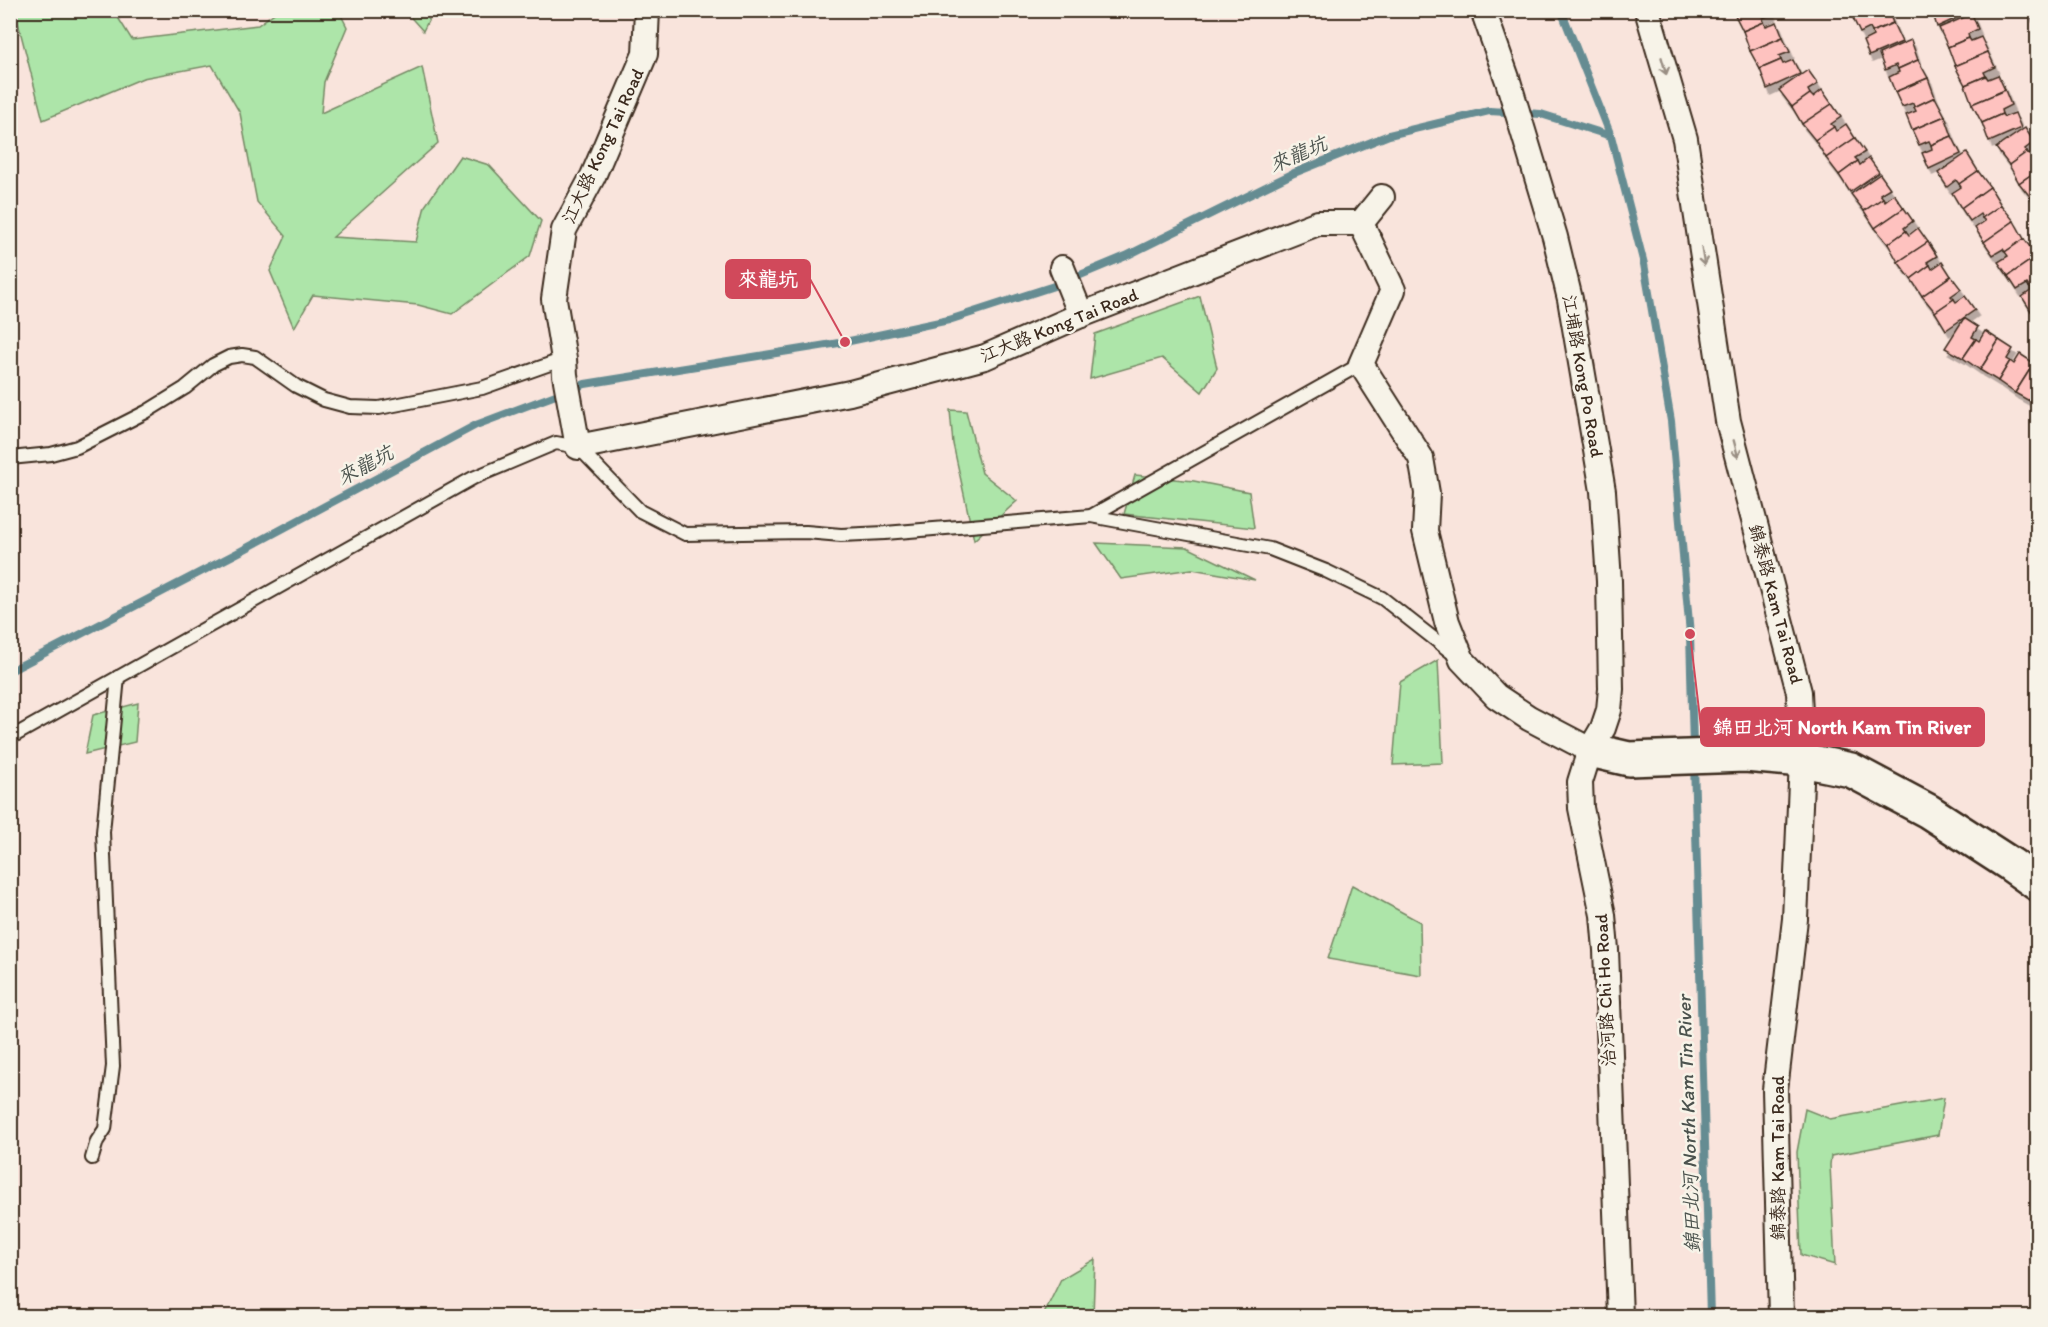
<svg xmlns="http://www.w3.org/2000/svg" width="2048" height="1327" font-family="Itim,'LXGW WenKai TC',sans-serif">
  <defs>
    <filter id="shadow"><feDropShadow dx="3.5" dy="6" stdDeviation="0" flood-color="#0004"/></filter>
  </defs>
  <rect width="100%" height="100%" fill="#f9e4dc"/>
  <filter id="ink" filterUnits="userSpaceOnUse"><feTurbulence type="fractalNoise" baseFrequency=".0167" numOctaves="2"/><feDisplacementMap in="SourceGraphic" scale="12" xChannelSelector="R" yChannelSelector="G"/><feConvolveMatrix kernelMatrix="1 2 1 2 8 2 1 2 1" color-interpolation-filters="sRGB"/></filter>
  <g filter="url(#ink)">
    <g fill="#ade5a9" stroke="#748864" stroke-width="1.5">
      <path d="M 15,11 L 114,11 L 132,40 L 258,25 L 277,11 L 339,11 L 347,27 L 324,82 L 321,113 L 422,67 L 438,143 L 333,237 L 416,242 L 425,206 L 460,156 L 489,165 L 541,221 L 530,256 L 452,314 L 418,305 L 313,295 L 294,328 L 270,271 L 286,236 L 257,202 L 240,113 L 212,65 L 143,78 L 43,120 Z"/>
      <path d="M 405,11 L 433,11 L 423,31 Z"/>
      <path d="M 1200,296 L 1217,368 L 1202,392 L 1162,358 L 1090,379 L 1095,334 Z"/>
      <path d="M 950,410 L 966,411 L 982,473 L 1017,501 L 974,540 L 953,444 Z"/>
      <path d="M 1135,475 L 1194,481 L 1249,492 L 1254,528 L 1124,514 Z"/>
      <path d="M 1096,543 L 1187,547 L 1255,580 L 1192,569 L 1121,579 Z"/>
      <path d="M 1438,660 L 1443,763 L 1393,765 L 1400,682 Z"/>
      <path d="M 138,703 L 135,742 L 85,754 L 93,715 Z"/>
      <path d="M 1352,885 L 1420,922 L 1421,975 L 1328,959 Z"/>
      <path d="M 1944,1098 L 1938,1135 L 1831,1156 L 1830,1165 L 1835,1265 L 1801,1255 L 1797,1152 L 1805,1109 L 1830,1119 Z"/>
      <path d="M 1095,1259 L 1093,1316 L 1043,1316 L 1061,1279 Z"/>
    </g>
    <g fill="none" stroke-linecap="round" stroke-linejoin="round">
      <g stroke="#658c92" stroke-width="8">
        <path d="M 1561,10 L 1611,136 L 1644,264 L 1671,421 L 1690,634 L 1693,748"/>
        <path d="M 10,671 L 241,551 L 476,425 L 585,384 L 845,342 L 949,320 L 1054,286 L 1126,256 L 1294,173 L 1389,135 L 1489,111 L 1541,114 L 1611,136"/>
        <path d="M 1694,763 L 1710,1316"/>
      </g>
    </g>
    <g fill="#fec2bf" stroke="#3b2a1e" stroke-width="1.5" filter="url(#shadow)">
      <path d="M 1740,10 L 1772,10 L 1773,14 L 1763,18 L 1764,22 L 1743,31 L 1734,13 Z"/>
      <path d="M 1849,10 L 1870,10 L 1853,18 Z"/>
      <path d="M 1870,10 L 1888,10 L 1893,23 L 1872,32 L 1870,28 L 1860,33 L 1853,18 Z"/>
      <path d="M 1932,10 L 1969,10 L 1970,12 L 1937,27 Z"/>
      <path d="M 2027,10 L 2038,10 L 2038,12 L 2029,16 Z"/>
      <path d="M 1972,14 L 1978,29 L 1968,34 L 1969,38 L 1948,47 L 1939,28 Z"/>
      <path d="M 1764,22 L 1766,26 L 1777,22 L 1783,37 L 1750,51 L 1743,31 Z"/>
      <path d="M 1893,23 L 1902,42 L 1869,56 L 1863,41 L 1873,36 L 1872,32 Z"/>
      <path d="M 1783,37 L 1790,52 L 1779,56 L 1781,60 L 1760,69 L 1750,51 Z"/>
      <path d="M 1981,37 L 1988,52 L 1955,66 L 1948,47 L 1969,38 L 1971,41 Z"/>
      <path d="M 1911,40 L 1918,60 L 1898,69 L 1896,65 L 1885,70 L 1879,54 Z"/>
      <path d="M 1988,52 L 1995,67 L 1984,72 L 1986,76 L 1965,85 L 1955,66 Z"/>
      <path d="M 1781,60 L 1783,64 L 1793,60 L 1800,74 L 1767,89 L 1760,69 Z"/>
      <path d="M 1918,60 L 1928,78 L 1895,92 L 1889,77 L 1899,72 L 1898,69 Z"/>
      <path d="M 1808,70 L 1818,84 L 1808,90 L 1810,94 L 1792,107 L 1779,90 Z"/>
      <path d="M 1998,75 L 2005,90 L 1972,104 L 1965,85 L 1986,76 L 1988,79 Z"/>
      <path d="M 1928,78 L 1935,97 L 1914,107 L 1913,103 L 1902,107 L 1895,92 Z"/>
      <path d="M 1822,90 L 1832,104 L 1802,124 L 1792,107 L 1810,94 L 1813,97 Z"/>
      <path d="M 2005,90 L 2011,105 L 2001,110 L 2002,114 L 1982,123 L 1972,104 Z"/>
      <path d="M 1935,97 L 1945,116 L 1912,130 L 1906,115 L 1916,111 L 1914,107 Z"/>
      <path d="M 1832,104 L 1841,117 L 1831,124 L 1834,127 L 1815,140 L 1802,124 Z"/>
      <path d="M 2015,113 L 2021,128 L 1989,142 L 1982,123 L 2002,114 L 2004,117 Z"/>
      <path d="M 1945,116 L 1952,136 L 1931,145 L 1929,141 L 1919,145 L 1912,130 Z"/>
      <path d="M 1846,124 L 1855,138 L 1826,158 L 1815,140 L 1834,127 L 1836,131 Z"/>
      <path d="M 2025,128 L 2034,142 L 2025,149 L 2027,152 L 2009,165 L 1996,148 Z"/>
      <path d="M 1952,136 L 1961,154 L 1929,169 L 1922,153 L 1932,149 L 1931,145 Z"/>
      <path d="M 1855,138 L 1865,152 L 1855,158 L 1858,161 L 1839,175 L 1826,158 Z"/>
      <path d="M 2038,150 L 2038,170 L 2019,183 L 2009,165 L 2027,152 L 2029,155 Z"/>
      <path d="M 1967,153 L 1978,171 L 1959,184 L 1956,180 L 1947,187 L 1938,173 Z"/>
      <path d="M 1869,158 L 1879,172 L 1850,192 L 1839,175 L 1858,161 L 1860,165 Z"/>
      <path d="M 2038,170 L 2038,195 L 2032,199 L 2019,183 Z"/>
      <path d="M 1978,171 L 1990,187 L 1961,208 L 1952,193 L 1961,187 L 1959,184 Z"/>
      <path d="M 1880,174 L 1890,188 L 1880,194 L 1883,198 L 1864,211 L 1851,194 Z"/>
      <path d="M 1990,187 L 2001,205 L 1982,218 L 1980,214 L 1970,221 L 1961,208 Z"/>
      <path d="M 1894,194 L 1904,208 L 1875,228 L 1864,211 L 1883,198 L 1885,201 Z"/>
      <path d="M 2038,195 L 2038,210 L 2032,199 Z"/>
      <path d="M 2001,205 L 2014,221 L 1984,242 L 1975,228 L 1985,221 L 1982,218 Z"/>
      <path d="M 1904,208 L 1913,221 L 1904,228 L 1906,231 L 1888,244 L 1875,228 Z"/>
      <path d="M 2014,221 L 2024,239 L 2005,252 L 2003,249 L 1993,255 L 1984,242 Z"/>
      <path d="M 1918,228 L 1928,242 L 1898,262 L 1888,244 L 1906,231 L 1909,235 Z"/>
      <path d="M 2024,239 L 2037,256 L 2008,276 L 1998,262 L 2008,256 L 2005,252 Z"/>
      <path d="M 1928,242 L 1937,256 L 1927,262 L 1930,265 L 1911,279 L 1898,262 Z"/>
      <path d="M 2037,256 L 2038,281 L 2029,287 L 2027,284 L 2017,290 L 2008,276 Z"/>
      <path d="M 1942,262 L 1951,276 L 1922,296 L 1911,279 L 1930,265 L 1932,269 Z"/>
      <path d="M 1951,276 L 1961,289 L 1951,296 L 1954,299 L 1935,312 L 1922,296 Z"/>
      <path d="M 2038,281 L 2038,307 L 2031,311 L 2022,297 L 2032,290 L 2029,287 Z"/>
      <path d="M 1965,296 L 1975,310 L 1946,330 L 1935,312 L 1954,299 L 1956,302 Z"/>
      <path d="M 1964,318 L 1978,327 L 1972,337 L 1976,339 L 1963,358 L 1945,348 Z"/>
      <path d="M 1985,331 L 1999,340 L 1980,370 L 1963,358 L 1976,339 L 1979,341 Z"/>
      <path d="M 1999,340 L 2013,349 L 2007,359 L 2010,361 L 1998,381 L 1980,370 Z"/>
      <path d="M 2020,354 L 2034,363 L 2015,393 L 1998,381 L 2010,361 L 2014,364 Z"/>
      <path d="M 2034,363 L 2038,365 L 2038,396 L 2033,403 L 2015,393 Z"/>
    </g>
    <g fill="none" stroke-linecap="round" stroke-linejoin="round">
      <g stroke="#3b2a1e" stroke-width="16">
        <g id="lane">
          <path d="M 10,458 L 51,454 L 77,447 L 146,412 L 185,388 L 213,365 L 229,357 L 242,355 L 255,357 L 296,386 L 324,400 L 350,407 L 379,408 L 482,388 L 564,359"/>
          <path d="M 1091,516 L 1270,549 L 1326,571 L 1382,598 L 1456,656"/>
          <path d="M 10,738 L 473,478 L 556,443 L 578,447 L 640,511 L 685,534 L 806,532 L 841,535 L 885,533 L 1091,516 L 1361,364"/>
          <path d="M 92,1158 L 97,1141 L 105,1129 L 113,1066 L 103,832 L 118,677"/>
        </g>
      </g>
      <g stroke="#3b2a1e" stroke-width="28">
        <g id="street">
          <path d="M 647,10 L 645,54 L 593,176 L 564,230 L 554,299 L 564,359 L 565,375 L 578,447 L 850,393 L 985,357 L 1081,315 L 1318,223 L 1361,223 L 1393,290 L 1361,364 L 1421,458 L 1427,493 L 1425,531 L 1447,622 L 1462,660 L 1496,696 L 1529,718 L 1590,750"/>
          <path d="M 1483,10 L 1508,81 L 1555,237 L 1570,299 L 1603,491 L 1609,581 L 1611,689 L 1609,710 L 1603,728 L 1590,750 L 1580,782 L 1581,808 L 1603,915 L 1606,950 L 1620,1316"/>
          <path d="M 1647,10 L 1685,139 L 1728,421 L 1799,692 L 1802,760 L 1795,919 L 1775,1090 L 1781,1316"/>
          <path d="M 1361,223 L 1382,197"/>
          <path d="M 1062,268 L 1081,315"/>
        </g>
      </g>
      <g stroke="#3b2a1e" stroke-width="38">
        <path id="secondary" d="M 1590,750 L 1629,759 L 1745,755 L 1802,760 L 1851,770 L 1928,811 L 2010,864 L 2038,884"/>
      </g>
      <use href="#lane" stroke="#f7f3e8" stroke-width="12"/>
      <use href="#street" stroke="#f7f3e8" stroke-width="24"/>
      <use href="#secondary" stroke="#f7f3e8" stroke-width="33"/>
    </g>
    <defs><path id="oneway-shaft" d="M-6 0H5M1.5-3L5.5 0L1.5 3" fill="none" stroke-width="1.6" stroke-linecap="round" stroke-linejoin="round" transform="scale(1.5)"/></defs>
    <g stroke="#998e83">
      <use href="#oneway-shaft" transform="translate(1664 66) rotate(74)"/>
      <use href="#oneway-shaft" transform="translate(1703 257) rotate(81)"/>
      <use href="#oneway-shaft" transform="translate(1736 449) rotate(75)"/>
    </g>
  </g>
  <g text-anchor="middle" stroke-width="5" stroke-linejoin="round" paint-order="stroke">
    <g font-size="18" fill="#3b2a1e" stroke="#f7f3e8">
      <text transform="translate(603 146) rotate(-65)" y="6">江大路 Kong Tai Road</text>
      <text transform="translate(1059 325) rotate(-22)" y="6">江大路 Kong Tai Road</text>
      <text transform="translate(1583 376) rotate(80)" y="6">江埔路 Kong Po Road</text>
      <text transform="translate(1776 604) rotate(75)" y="6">錦泰路 Kam Tai Road</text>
      <text transform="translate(1605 990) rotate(-93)" y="6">治河路 Chi Ho Road</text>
      <text transform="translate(1778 1158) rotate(-90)" y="6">錦泰路 Kam Tai Road</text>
    </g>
    <g font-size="20" font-style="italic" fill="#4c534e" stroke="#f7f3e8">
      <text transform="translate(1298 154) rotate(-23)" y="7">來龍坑</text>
      <text transform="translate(365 465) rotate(-28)" y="7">來龍坑</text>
      <text transform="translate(1688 1124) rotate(-92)" y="7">錦田北河 North Kam Tin River</text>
    </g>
  </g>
  <path fill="none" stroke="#d1495b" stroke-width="2" d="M845 342L810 279M1690 634L1701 727"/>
  <g fill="#d1495b" stroke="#f7f3e8" stroke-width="2">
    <circle cx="845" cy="342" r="6"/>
    <circle cx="1690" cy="634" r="6"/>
  </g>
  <g fill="#d1495b" stroke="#d1495b" stroke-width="2">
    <rect x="726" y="260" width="84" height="38" rx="6"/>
    <rect x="1701" y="708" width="283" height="38" rx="6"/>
  </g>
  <g font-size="20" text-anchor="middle" font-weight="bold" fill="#fff">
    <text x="768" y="286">來龍坑</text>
    <text x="1842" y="734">錦田北河 North Kam Tin River</text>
  </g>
  <rect width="2048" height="1327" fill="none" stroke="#f7f3e8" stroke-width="36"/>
  <rect x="18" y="18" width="2012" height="1291" fill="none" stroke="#3b2a1e" stroke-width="2" filter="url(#ink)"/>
</svg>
